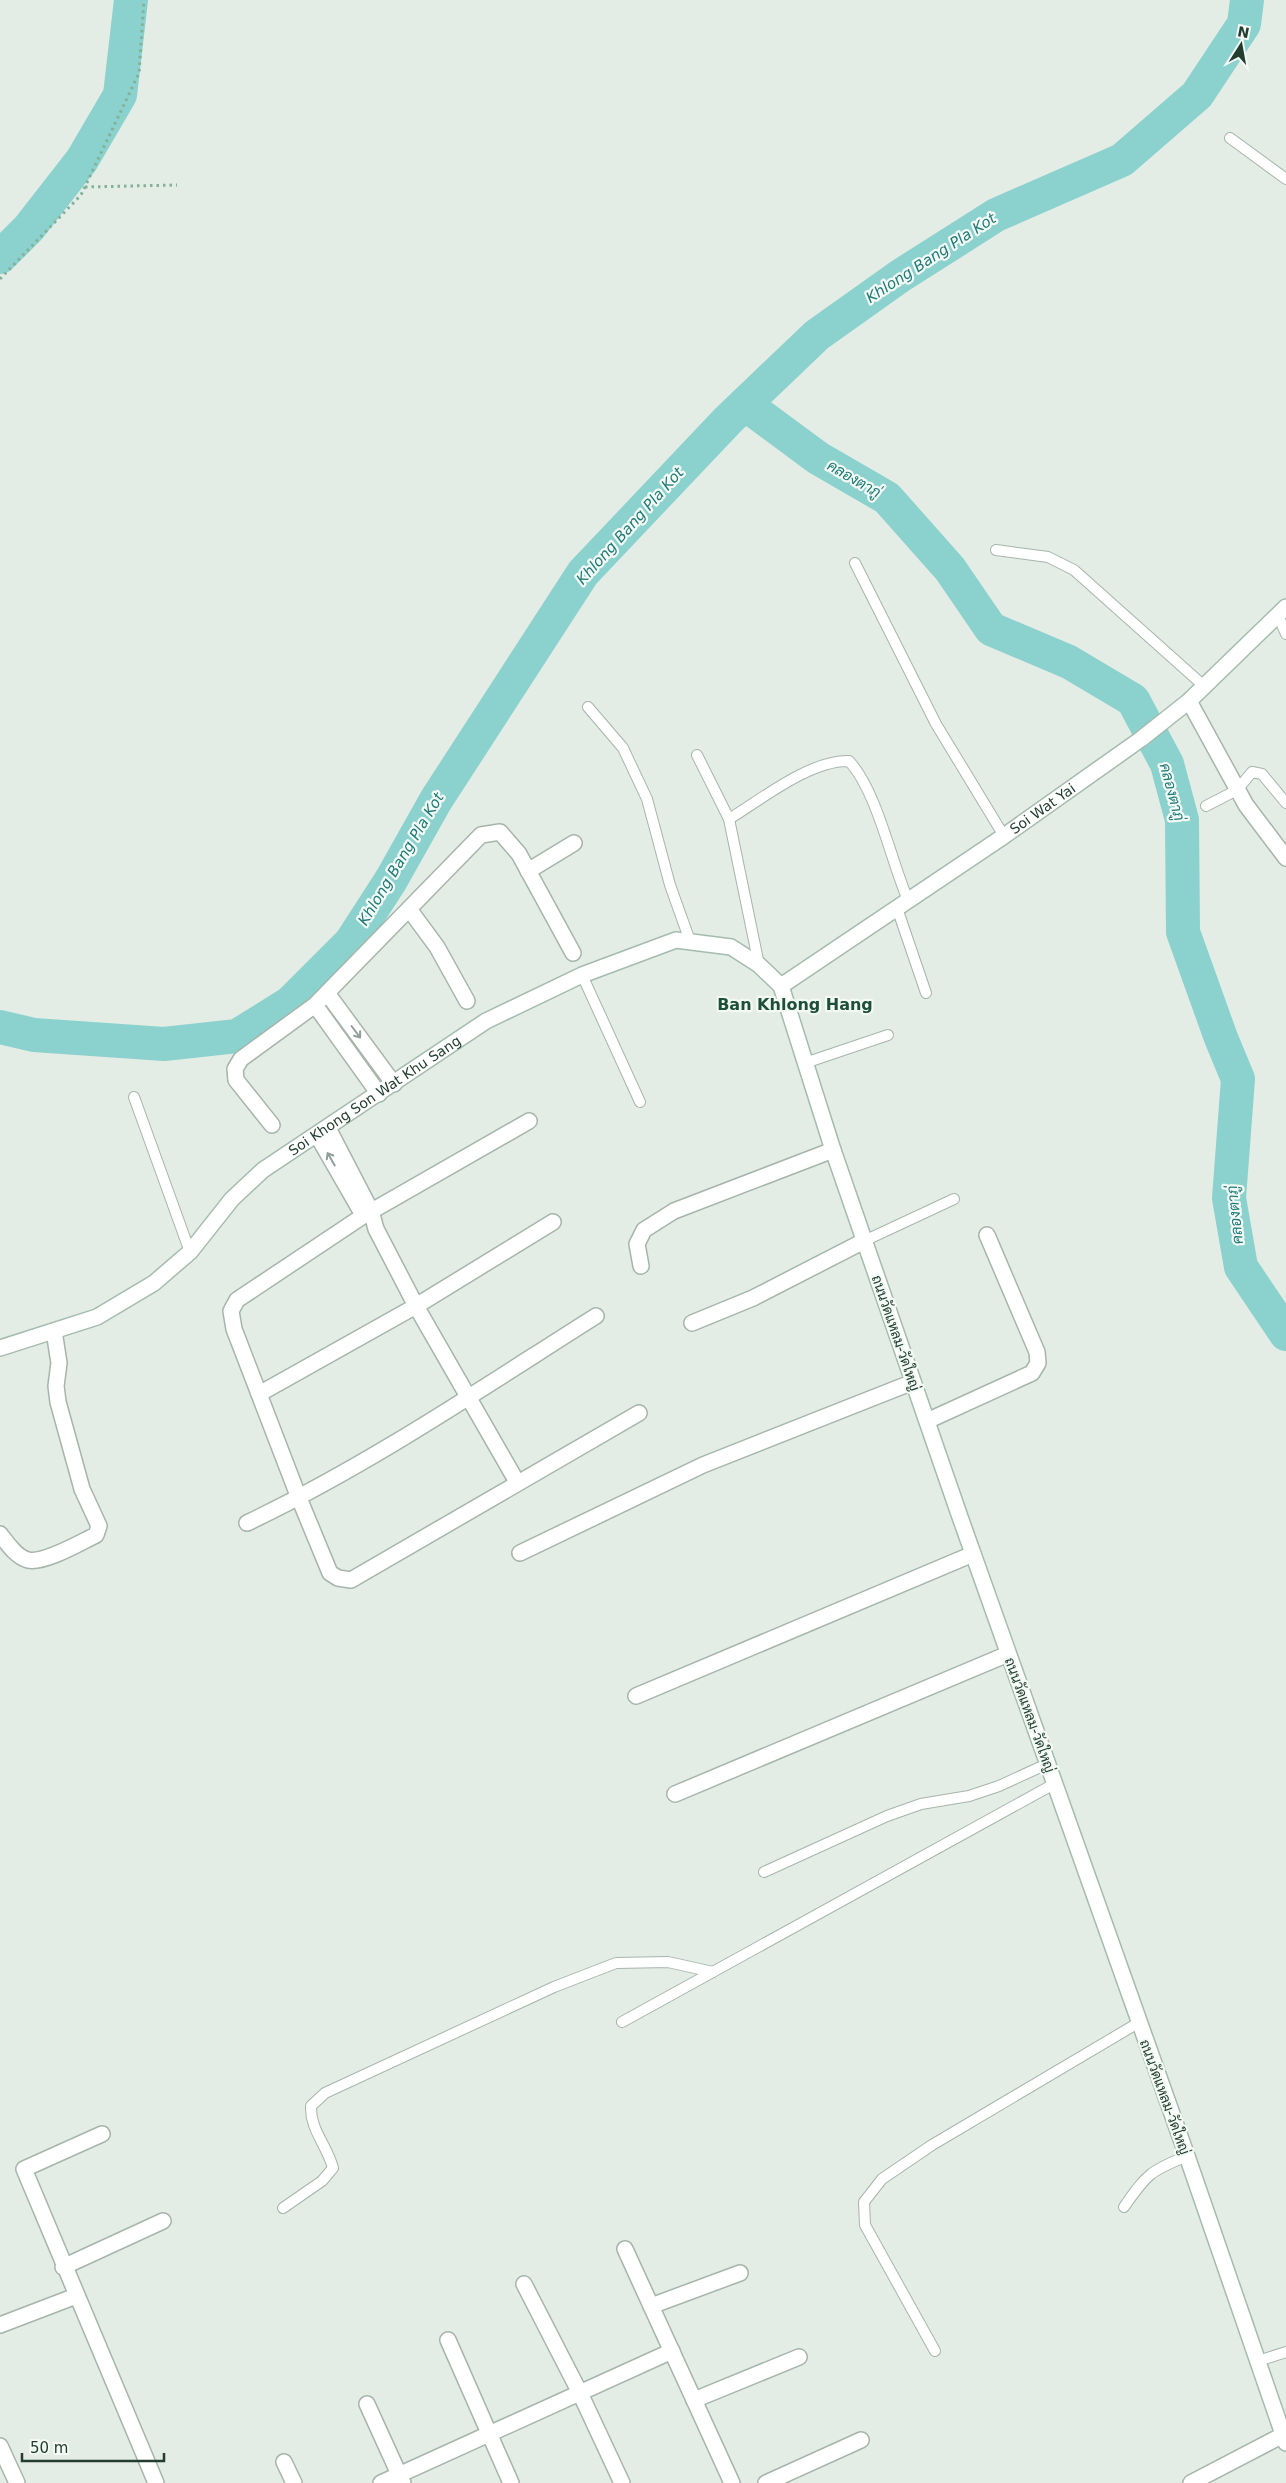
<svg xmlns="http://www.w3.org/2000/svg" width="1286" height="2483" font-family="'DejaVu Sans',Sarabun,sans-serif">
  <rect width="100%" height="100%" fill="#e3ede6"/>
  <g fill="none" stroke-linecap="round" stroke-linejoin="round">
    <g stroke="#8bd1cd" stroke-width="34">
      <path d="M 0,257 L 29,228 L 82,160 L 120,95 L 131,0"/>
      <path d="M 745,404 L 818,458 L 887,498 L 950,569 L 991,629 L 1069,662 L 1133,700 L 1167,764 L 1182,820 L 1183,932 L 1221,1038 L 1238,1079 L 1229,1198 L 1241,1267 L 1286,1334"/>
      <path d="M 0,1027 L 34,1035 L 164,1044 L 237,1036 L 290,1003 L 351,942 L 391,880 L 436,800 L 583,573 L 728,420 L 817,335 L 900,276 L 996,215 L 1122,160 L 1197,95 L 1244,24 L 1247,0"/>
    </g>
    <g stroke="#a6b5ac" stroke-width="12">
      <g id="lane">
        <path d="M 1230,138 L 1286,179"/>
        <path d="M 996,550 L 1048,557 L 1074,570 L 1204,686"/>
        <path d="M 855,563 L 936,724 L 1004,836"/>
        <path d="M 1278,615 L 1286,634"/>
        <path d="M 588,707 L 623,748 L 647,799 L 670,885 L 690,941"/>
        <path d="M 697,755 L 729,819 L 759,965"/>
        <path d="M 1206,806 L 1237,790 L 1252,772 L 1262,774 L 1286,803"/>
        <path d="M 729,819 C 762,799 810,760 849,761 C 877,791 891,861 908,900"/>
        <path d="M 897,908 L 926,993"/>
        <path d="M 582,975 L 640,1102"/>
        <path d="M 805,1063 L 888,1035"/>
        <path d="M 134,1097 L 190,1252"/>
        <path d="M 864,1241 L 954,1199"/>
        <path d="M 764,1872 L 887,1816 L 921,1804 L 969,1796 L 999,1786 L 1047,1764"/>
        <path d="M 622,2022 L 1054,1784"/>
        <path d="M 1124,2207 C 1147,2174 1150,2171 1187,2156"/>
        <path d="M 283,2208 L 322,2181 L 333,2168 C 327,2145 310,2130 311,2106 L 325,2093 L 554,1987 L 616,1963 L 668,1962 L 713,1972"/>
        <path d="M 935,2351 L 865,2225 L 864,2202 L 882,2179 L 932,2145 L 1138,2023"/>
        <path d="M 1258,2361 L 1286,2352"/>
      </g>
    </g>
    <g stroke="#a6b5ac" stroke-width="18">
      <g id="street">
        <path d="M 1189,701 L 1246,805 L 1286,858"/>
        <path d="M 528,871 L 574,843"/>
        <path d="M 409,909 L 437,947 L 467,1001"/>
        <path d="M 327,993 L 394,1084"/>
        <path d="M 315,1005 L 379,1094"/>
        <path d="M 529,1121 L 363,1216 L 237,1300 L 231,1311 L 234,1329 L 299,1498 L 330,1573 L 338,1578 L 351,1580 L 639,1413"/>
        <path d="M 272,1125 L 236,1080 L 235,1069 L 241,1059 L 315,1005 L 481,835 L 500,832 L 519,854 L 573,953"/>
        <path d="M 328,1128 L 371,1211 L 376,1229 L 416,1306 L 517,1482"/>
        <path d="M 317,1135 L 359,1208"/>
        <path d="M 641,1266 L 637,1244 L 644,1230 L 674,1211 L 833,1150"/>
        <path d="M 692,1323 L 753,1298 L 864,1241"/>
        <path d="M 259,1394 L 416,1306 L 553,1222"/>
        <path d="M 927,1421 L 1032,1373 L 1038,1363 L 1037,1352 L 987,1235"/>
        <path d="M 247,1523 C 369,1465 482,1388 596,1316"/>
        <path d="M 0,1534 C 7,1543 16,1557 28,1560 C 44,1564 81,1542 96,1535 L 99,1526 L 82,1489 L 58,1402 L 56,1386 L 59,1363 L 54,1331"/>
        <path d="M 520,1553 L 703,1465 L 913,1382"/>
        <path d="M 636,1696 L 973,1554"/>
        <path d="M 675,1794 L 1008,1654"/>
        <path d="M 102,2134 L 24,2169 L 156,2483"/>
        <path d="M 625,2249 L 732,2483"/>
        <path d="M 63,2267 L 163,2221"/>
        <path d="M 524,2284 L 580,2393 L 622,2483"/>
        <path d="M 651,2306 L 740,2273"/>
        <path d="M 0,2325 L 76,2296"/>
        <path d="M 448,2340 L 511,2483"/>
        <path d="M 694,2400 L 799,2357"/>
        <path d="M 367,2404 L 403,2483"/>
        <path d="M 0,2446 L 17,2483"/>
        <path d="M 284,2462 L 294,2483"/>
        <path d="M 381,2483 L 672,2351"/>
        <path d="M 766,2483 L 861,2440"/>
        <path d="M 1191,2483 L 1283,2435"/>
      </g>
    </g>
    <g stroke="#a4bbae" stroke-width="18">
      <g id="secondary">
        <path id="s1" d="M 781,986 L 1004,836 L 1141,739 L 1189,701 L 1286,607"/>
        <path id="s2" d="M 0,1348 L 97,1317 L 154,1283 L 190,1252 L 232,1199 L 263,1170 L 486,1021 L 582,975 L 676,940 L 731,947 L 759,965 L 781,986 L 833,1150 L 960,1517 L 1187,2156 L 1286,2443"/>
      </g>
    </g>
    <g stroke="#83b099" stroke-width="3" stroke-dasharray="2.5 4" stroke-linecap="butt">
      <path d="M 85,187 L 177,185"/>
      <path d="M 0,279 L 81,195 L 139,73 L 144,0"/>
    </g>
    <use href="#lane" stroke="#fff" stroke-width="10"/>
    <use href="#street" stroke="#fff" stroke-width="15"/>
    <use href="#secondary" stroke="#fff" stroke-width="15"/>
  </g>
  <defs><path id="oneway-shaft" d="M-6 0H5M1.5-3L5.5 0L1.5 3" fill="none" stroke-width="1.6" stroke-linecap="round" stroke-linejoin="round" transform="scale(1.25)"/></defs>
  <g stroke="#919e98">
    <use href="#oneway-shaft" transform="translate(356 1032) rotate(53)"/>
    <use href="#oneway-shaft" transform="translate(331 1159) rotate(-120)"/>
  </g>
  <g text-anchor="middle" stroke-width="4.5" stroke-linejoin="round" paint-order="stroke">
    <g font-size="14" fill="#233e31" stroke="#f3f9f5">
      <text dy="5" stroke="none"><textPath href="#s1" startOffset="316">Soi Wat Yai</textPath></text>
      <text dy="5" stroke="none"><textPath href="#s2" startOffset="460">Soi Khong Son Wat Khu Sang</textPath></text>
      <text transform="translate(896 1333) rotate(71)" y="5">ถนนวัดแหลม-วัดใหญ่</text>
      <text transform="translate(1030 1715) rotate(70)" y="5">ถนนวัดแหลม-วัดใหญ่</text>
      <text transform="translate(1165 2097) rotate(70)" y="5">ถนนวัดแหลม-วัดใหญ่</text>
    </g>
    <g font-size="15" font-style="italic" fill="#1d7a76" stroke="#f3f9f5">
      <text transform="translate(931 258) rotate(-33)" y="5">Khlong Bang Pla Kot</text>
      <text transform="translate(854 479) rotate(30)" y="5">คลองตาภู่</text>
      <text transform="translate(630 526) rotate(-48)" y="5">Khlong Bang Pla Kot</text>
      <text transform="translate(1172 792) rotate(75)" y="5">คลองตาภู่</text>
      <text transform="translate(401 859) rotate(-59)" y="5">Khlong Bang Pla Kot</text>
      <text transform="translate(1235 1215) rotate(-96)" y="5">คลองตาภู่</text>
    </g>
    <g font-size="16" font-weight="bold" fill="#1e5039" stroke="#f3f9f5">
      <text x="795" y="1010">Ban Khlong Hang</text>
    </g>
  </g>
  <g transform="translate(1241 45) rotate(11)" stroke="#f3f9f5" stroke-width="4" paint-order="stroke">
  <path d="M0-4L9 19L0 12L-9 19Z" fill="#233e31"/>
  <text y="-8" font-size="14" font-weight="bold" text-anchor="middle" fill="#233e31">N</text>
  </g>
  <path d="M22 2453v8h142v-8" fill="none" stroke="#233e31" stroke-width="2.5"/>
  <text x="30" y="2453" font-size="15" fill="#233e31" stroke="#f3f9f5" stroke-width="4" paint-order="stroke">50 m</text>
</svg>
